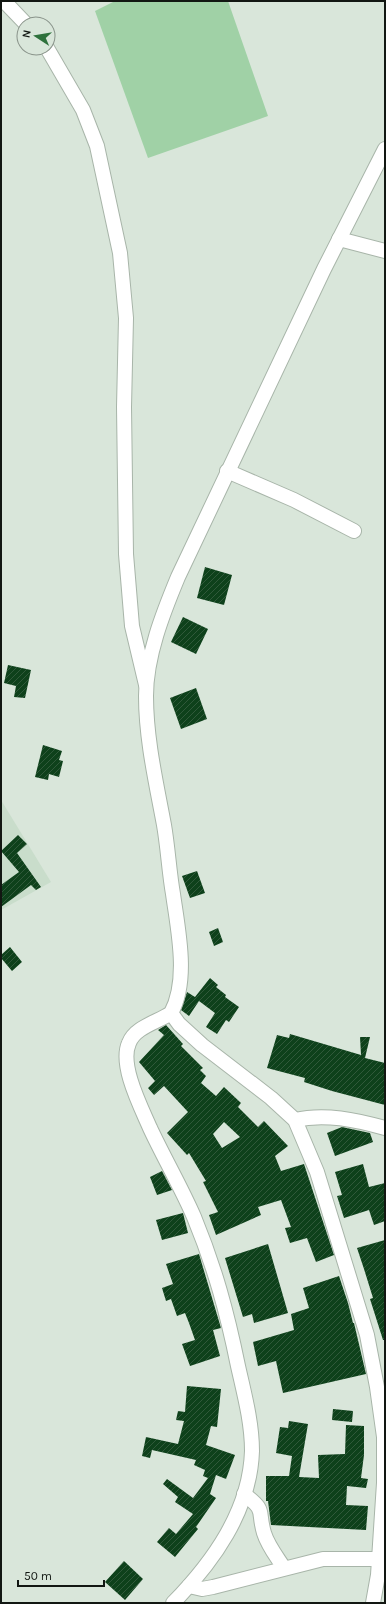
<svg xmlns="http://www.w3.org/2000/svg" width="386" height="1604" font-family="Karla,sans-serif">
  <defs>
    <pattern id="building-hatch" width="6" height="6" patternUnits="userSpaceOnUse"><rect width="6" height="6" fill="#0e411b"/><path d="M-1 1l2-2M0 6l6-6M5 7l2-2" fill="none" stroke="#30593a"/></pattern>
  </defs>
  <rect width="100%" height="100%" fill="#d9e6da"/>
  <path fill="#c9ddcb" d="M 1,800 L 51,882 L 1,910 Z"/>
  <path fill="#a0d1a6" d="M 115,1 L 228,1 L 268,116 L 148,158 L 95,11 Z"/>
  <g fill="url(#building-hatch)" fill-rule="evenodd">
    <path d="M 205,567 L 232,575 L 224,605 L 197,598 Z"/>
    <path d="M 183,617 L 208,629 L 196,654 L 171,642 Z"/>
    <path d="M 8,665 L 31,670 L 25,698 L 14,697 L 16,686 L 4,683 Z"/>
    <path d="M 196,688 L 207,719 L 181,729 L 170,698 Z"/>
    <path d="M 43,745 L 62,751 L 59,760 L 63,761 L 59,777 L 49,774 L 48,780 L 35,777 Z"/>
    <path d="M 18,835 L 27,844 L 17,853 L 41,887 L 36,890 L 31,885 L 1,907 L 1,885 L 19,872 L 1,851 Z"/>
    <path d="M 197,871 L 205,893 L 190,898 L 182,876 Z"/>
    <path d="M 218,928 L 223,942 L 214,946 L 209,932 Z"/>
    <path d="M 10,947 L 22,962 L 12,971 L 1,958 L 1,955 Z"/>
    <path d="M 210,978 L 218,985 L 216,987 L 226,995 L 225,997 L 239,1007 L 229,1022 L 226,1020 L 217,1034 L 206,1027 L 215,1013 L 199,1001 L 189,1016 L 181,1010 L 187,992 L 195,997 Z"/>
    <path d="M 166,1025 L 183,1044 L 181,1046 L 203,1068 L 200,1070 L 206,1076 L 201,1083 L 216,1096 L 224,1087 L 241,1103 L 238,1107 L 258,1127 L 264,1121 L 288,1146 L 275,1156 L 281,1171 L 304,1164 L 334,1255 L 316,1262 L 307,1238 L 290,1243 L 285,1228 L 291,1227 L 281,1200 L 258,1207 L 261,1215 L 216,1235 L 209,1215 L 218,1212 L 203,1182 L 206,1181 L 189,1153 L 187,1155 L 167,1133 L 188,1112 L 164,1086 L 154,1095 L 148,1088 L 155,1081 L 139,1062 L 164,1035 L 158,1030 ZM 224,1122 L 240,1137 L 222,1148 L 213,1134 Z"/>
    <path d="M 290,1034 L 361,1055 L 360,1037 L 370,1037 L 365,1058 L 385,1063 L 385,1105 L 332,1091 L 304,1082 L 305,1078 L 267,1068 L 277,1035 L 289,1038 Z"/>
    <path d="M 342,1127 L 370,1133 L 373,1142 L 335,1156 L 327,1133 Z"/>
    <path d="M 363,1164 L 369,1187 L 385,1183 L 385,1221 L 374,1225 L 369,1210 L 344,1218 L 337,1196 L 342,1195 L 335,1172 Z"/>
    <path d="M 162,1171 L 172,1190 L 157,1195 L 150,1177 Z"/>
    <path d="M 183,1213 L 188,1233 L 162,1240 L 156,1220 Z"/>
    <path d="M 385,1240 L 385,1340 L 383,1340 L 370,1299 L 373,1298 L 364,1269 L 357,1248 Z"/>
    <path d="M 268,1244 L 288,1313 L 254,1323 L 252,1314 L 243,1317 L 225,1258 Z"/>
    <path d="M 199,1254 L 221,1328 L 213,1330 L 220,1356 L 190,1366 L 182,1344 L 195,1340 L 189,1323 L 185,1313 L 177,1316 L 171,1299 L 166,1301 L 162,1288 L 173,1284 L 166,1264 Z"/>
    <path d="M 339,1276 L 348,1303 L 353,1323 L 354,1323 L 366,1374 L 283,1393 L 276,1361 L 258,1366 L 253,1342 L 294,1330 L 291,1314 L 309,1308 L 303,1288 Z"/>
    <path d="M 187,1386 L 221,1389 L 217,1427 L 211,1426 L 206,1445 L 235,1455 L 226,1479 L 216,1475 L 210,1494 L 216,1498 L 196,1527 L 198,1529 L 175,1557 L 157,1542 L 169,1528 L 176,1534 L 193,1514 L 175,1502 L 178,1497 L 163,1484 L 167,1479 L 193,1498 L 208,1478 L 203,1476 L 205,1470 L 194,1465 L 196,1460 L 152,1450 L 150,1458 L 142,1456 L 146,1437 L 178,1444 L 184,1421 L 176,1420 L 178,1411 L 185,1412 Z"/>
    <path d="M 333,1409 L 353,1411 L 352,1422 L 332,1420 Z"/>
    <path d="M 289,1421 L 308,1424 L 299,1477 L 319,1478 L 318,1455 L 345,1454 L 346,1425 L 364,1426 L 364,1455 L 361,1478 L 368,1479 L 366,1488 L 347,1486 L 346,1505 L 368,1506 L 366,1530 L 271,1525 L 268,1501 L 266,1501 L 266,1476 L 289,1476 L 292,1456 L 276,1453 L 280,1427 L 288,1428 Z"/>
    <path d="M 124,1561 L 143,1579 L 125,1600 L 105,1582 Z"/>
  </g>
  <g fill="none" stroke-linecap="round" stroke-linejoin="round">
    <g stroke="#a8b5a9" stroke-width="16">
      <g id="minor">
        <path d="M 4,1 L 26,24"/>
        <path d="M 47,48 L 83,110 L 97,146 L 120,253 L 126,318 L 124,407 L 126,554 L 132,626 L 146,685"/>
        <path d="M 339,239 L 385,251"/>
        <path d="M 227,471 L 294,500 L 354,531"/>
        <path d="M 171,1013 L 179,1024 L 202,1045 L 271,1098 L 295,1120 L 317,1172 L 367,1335 L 377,1387 L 384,1437 L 384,1483 L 378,1575 L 373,1603"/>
        <path d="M 295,1120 C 325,1113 356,1120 385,1128"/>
        <path d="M 244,1494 C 267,1512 257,1509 264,1533 C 268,1546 277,1557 284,1568"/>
        <path d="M 189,1586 L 202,1589 L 213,1587 L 323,1559 L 379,1559"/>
        <path d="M 173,1603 C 213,1562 250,1511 252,1451 C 252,1422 244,1393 238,1366 C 227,1312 215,1268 194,1217 C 181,1187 164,1158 150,1128 C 141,1107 119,1065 129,1043 C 135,1027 158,1022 171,1013 C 189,980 178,930 173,894 C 169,871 168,848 164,825 C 156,782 146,739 146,696 C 146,656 163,613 178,577 L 324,269 L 385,149"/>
      </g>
    </g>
    <use href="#minor" stroke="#fff" stroke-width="14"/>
  </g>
  <rect width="386" height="1604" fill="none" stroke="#121712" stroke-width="4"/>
  <g transform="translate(36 36) rotate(282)"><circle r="19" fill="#d9e6da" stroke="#89938a"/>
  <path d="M0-3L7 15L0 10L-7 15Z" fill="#2e713c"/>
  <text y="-6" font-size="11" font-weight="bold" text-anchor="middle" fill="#121712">N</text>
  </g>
  <path d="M18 1580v6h86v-6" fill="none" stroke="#121712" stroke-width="2"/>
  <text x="24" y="1580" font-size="12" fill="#121712" stroke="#d9e6da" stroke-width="3" paint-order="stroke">50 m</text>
</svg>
